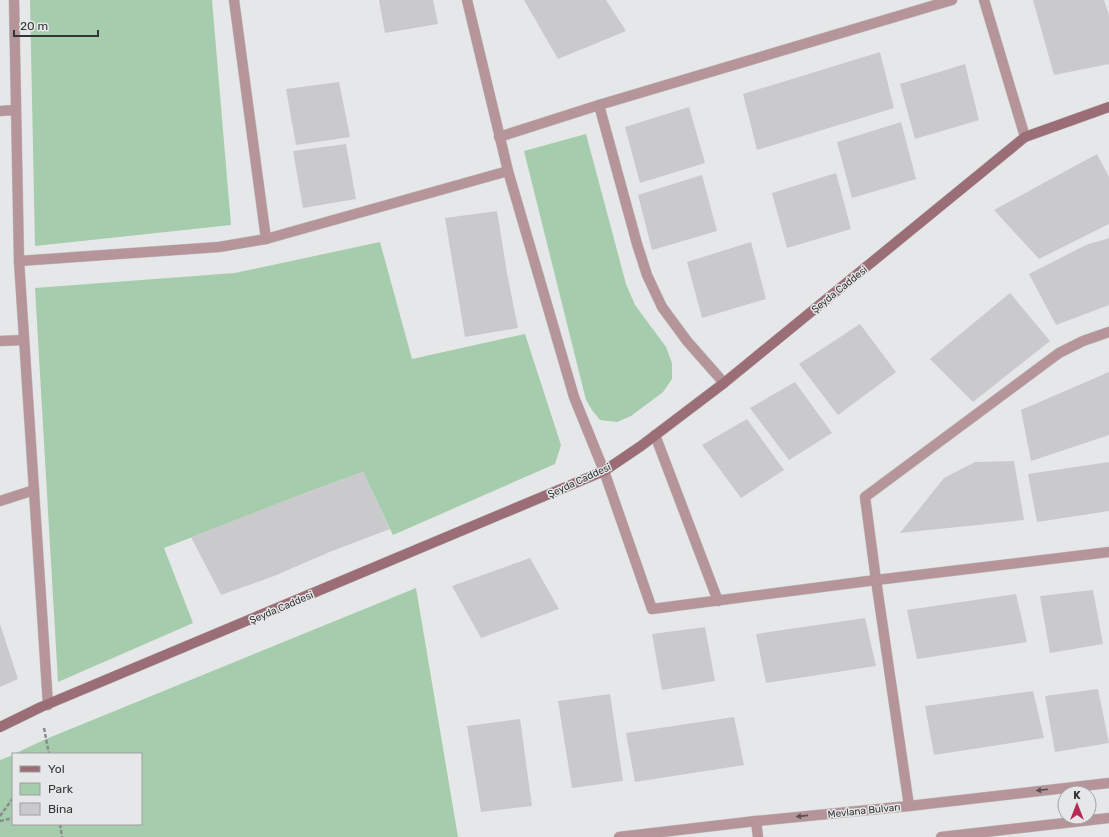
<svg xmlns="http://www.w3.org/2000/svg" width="1109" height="837" font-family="Rubik,sans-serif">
  <rect width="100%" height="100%" fill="#e6e7e8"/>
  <g fill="#a5ccac">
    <path d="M 30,0 L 212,0 L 231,225 L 35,246 Z"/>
    <path d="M 586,134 L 626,284 L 635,305 L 666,347 L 672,363 L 672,379 L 663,392 L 631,416 L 617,422 L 600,420 L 592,410 L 586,400 L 524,151 Z"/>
    <path d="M 380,242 L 412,359 L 525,334 L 561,445 L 555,464 L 393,535 L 363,472 L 308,492 L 164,548 L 193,623 L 58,682 L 35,288 L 235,273 Z"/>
    <path d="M 416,588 L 458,837 L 0,837 L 0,760 L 13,755 L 13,824 L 141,824 L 141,754 L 14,754 L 46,739 Z"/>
  </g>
  <g fill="#cacacc">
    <path d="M 379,0 L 433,0 L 438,24 L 385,33 Z"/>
    <path d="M 524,0 L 606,0 L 626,31 L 558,59 Z"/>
    <path d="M 1033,0 L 1104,0 L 1109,15 L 1109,64 L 1054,75 Z"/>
    <path d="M 880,52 L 894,108 L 757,150 L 743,94 Z"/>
    <path d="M 965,64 L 979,120 L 915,139 L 900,84 Z"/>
    <path d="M 339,82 L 350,137 L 296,145 L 286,89 Z"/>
    <path d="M 689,107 L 705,163 L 640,183 L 625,127 Z"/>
    <path d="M 901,122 L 916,179 L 852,198 L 837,142 Z"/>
    <path d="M 346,144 L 356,199 L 303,208 L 293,151 Z"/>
    <path d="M 1097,154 L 1109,177 L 1109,224 L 1039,259 L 994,210 Z"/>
    <path d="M 836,173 L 851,229 L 787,248 L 772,193 Z"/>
    <path d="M 702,175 L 717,231 L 652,250 L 638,195 Z"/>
    <path d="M 497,211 L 507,273 L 518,328 L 465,337 L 445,218 Z"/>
    <path d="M 1109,238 L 1109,305 L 1056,325 L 1029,274 L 1086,245 Z"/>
    <path d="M 751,242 L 766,299 L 702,318 L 687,262 Z"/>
    <path d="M 1010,293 L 1050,341 L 973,402 L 930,359 Z"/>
    <path d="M 860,324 L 896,372 L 838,415 L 799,364 Z"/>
    <path d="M 1109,372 L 1109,435 L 1031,461 L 1021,410 Z"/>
    <path d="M 795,382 L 832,433 L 789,460 L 750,408 Z"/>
    <path d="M 747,419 L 784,470 L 741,498 L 702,445 Z"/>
    <path d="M 1014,461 L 1024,520 L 900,533 L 944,478 L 975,462 Z"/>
    <path d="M 1109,462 L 1109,511 L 1037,522 L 1028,474 Z"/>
    <path d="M 363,472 L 390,529 L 332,551 L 274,576 L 221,595 L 191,537 L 308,492 Z"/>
    <path d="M 530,558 L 559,609 L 481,638 L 452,586 Z"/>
    <path d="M 1093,590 L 1103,644 L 1050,653 L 1040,596 Z"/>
    <path d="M 1016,594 L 1027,642 L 917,659 L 907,610 Z"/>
    <path d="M 865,618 L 876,666 L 766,683 L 756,634 Z"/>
    <path d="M 0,624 L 18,679 L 0,687 Z"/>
    <path d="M 705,627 L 715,681 L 662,690 L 652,634 Z"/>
    <path d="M 1098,689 L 1109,743 L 1055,752 L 1045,696 Z"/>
    <path d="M 1033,691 L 1044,738 L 934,755 L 925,706 Z"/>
    <path d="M 610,694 L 623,781 L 572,788 L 558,701 Z"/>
    <path d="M 734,717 L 744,765 L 635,782 L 626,733 Z"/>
    <path d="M 520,719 L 532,806 L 481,812 L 467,726 Z"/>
  </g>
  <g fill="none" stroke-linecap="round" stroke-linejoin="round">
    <g stroke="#c3c3c4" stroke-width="11">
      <g id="minor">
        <path d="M 14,0 L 19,261 L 48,705"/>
        <path d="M 234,0 L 266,239 L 508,171"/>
        <path d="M 467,0 L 508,171 L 574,397 L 604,471 L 652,609 L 876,580 L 1109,552"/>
        <path d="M 984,0 L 1025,137"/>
        <path d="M 599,105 L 637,244 L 647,275 L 662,307 L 687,341 L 724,383"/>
        <path d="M 0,111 L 15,110"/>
        <path d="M 499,137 L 599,105 L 952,0"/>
        <path d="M 19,261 L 219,247 L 266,239"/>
        <path d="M 0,341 L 24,340"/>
        <path d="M 655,435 L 718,601"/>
        <path d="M 0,501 L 34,490"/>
        <path d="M 909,806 L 876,580 L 865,497 L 1059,353 L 1083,341 L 1109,332"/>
        <path d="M 756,821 L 758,837"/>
      </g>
    </g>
    <g stroke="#c3c3c4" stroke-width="11">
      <g id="tertiary">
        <path d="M 619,837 L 756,821 L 909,806 L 1109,783"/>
        <path d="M 941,837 L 1109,818"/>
      </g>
    </g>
    <g stroke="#c3c3c4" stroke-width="11">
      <path id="secondary" d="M 0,727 L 41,707 L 604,471 L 641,446 L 724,383 L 1025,137 L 1109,107"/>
    </g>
    <g stroke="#8a8b8c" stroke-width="2.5" stroke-dasharray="4 2" stroke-linecap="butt">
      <path d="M 44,728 L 49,754"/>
      <path d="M 0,816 L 13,798"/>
      <path d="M 0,821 L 13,818"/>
      <path d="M 60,824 L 62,837"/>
    </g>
    <use href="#minor" stroke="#b5959a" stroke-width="10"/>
    <use href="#tertiary" stroke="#b5959a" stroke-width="10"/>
    <use href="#secondary" stroke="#9b6d76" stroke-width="10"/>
  </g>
  <defs><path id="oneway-solid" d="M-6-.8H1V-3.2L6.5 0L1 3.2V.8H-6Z"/></defs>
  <g fill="#5b5254">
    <use href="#oneway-solid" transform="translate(1042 790) rotate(173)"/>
    <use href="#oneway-solid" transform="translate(802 816) rotate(174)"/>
  </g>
  <g text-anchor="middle" stroke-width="3" stroke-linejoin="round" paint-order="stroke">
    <g font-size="10" fill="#353536" stroke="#e6e7e8">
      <text transform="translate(839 289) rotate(-39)" y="4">Şeyda Caddesi</text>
      <text transform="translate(579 480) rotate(-25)" y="4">Şeyda Caddesi</text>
      <text transform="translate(281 607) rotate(-23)" y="4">Şeyda Caddesi</text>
      <text transform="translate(864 810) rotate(-6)" y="4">Mevlana Bulvarı</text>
    </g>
  </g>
  <rect x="12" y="753" width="130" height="72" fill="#e6e7e8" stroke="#9fa0a1"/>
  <rect x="20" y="766" width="20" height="6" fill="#9b6d76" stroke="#9fa0a1"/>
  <text x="48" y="773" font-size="12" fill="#353536">Yol</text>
  <rect x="20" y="783" width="20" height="12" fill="#a5ccac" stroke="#9fa0a1"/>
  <text x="48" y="793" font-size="12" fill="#353536">Park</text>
  <rect x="20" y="803" width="20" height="12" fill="#cacacc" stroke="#9fa0a1"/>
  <text x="48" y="813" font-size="12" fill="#353536">Bina</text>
  <g transform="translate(1077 805)"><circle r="19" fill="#e6e7e8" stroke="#9fa0a1"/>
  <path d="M0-3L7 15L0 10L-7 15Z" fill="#b92955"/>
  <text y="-6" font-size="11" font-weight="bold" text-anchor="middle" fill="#353536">K</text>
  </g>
  <path d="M14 30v6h84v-6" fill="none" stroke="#353536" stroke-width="2"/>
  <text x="20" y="30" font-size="12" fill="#353536" stroke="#e6e7e8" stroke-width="3" paint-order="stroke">20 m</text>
</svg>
